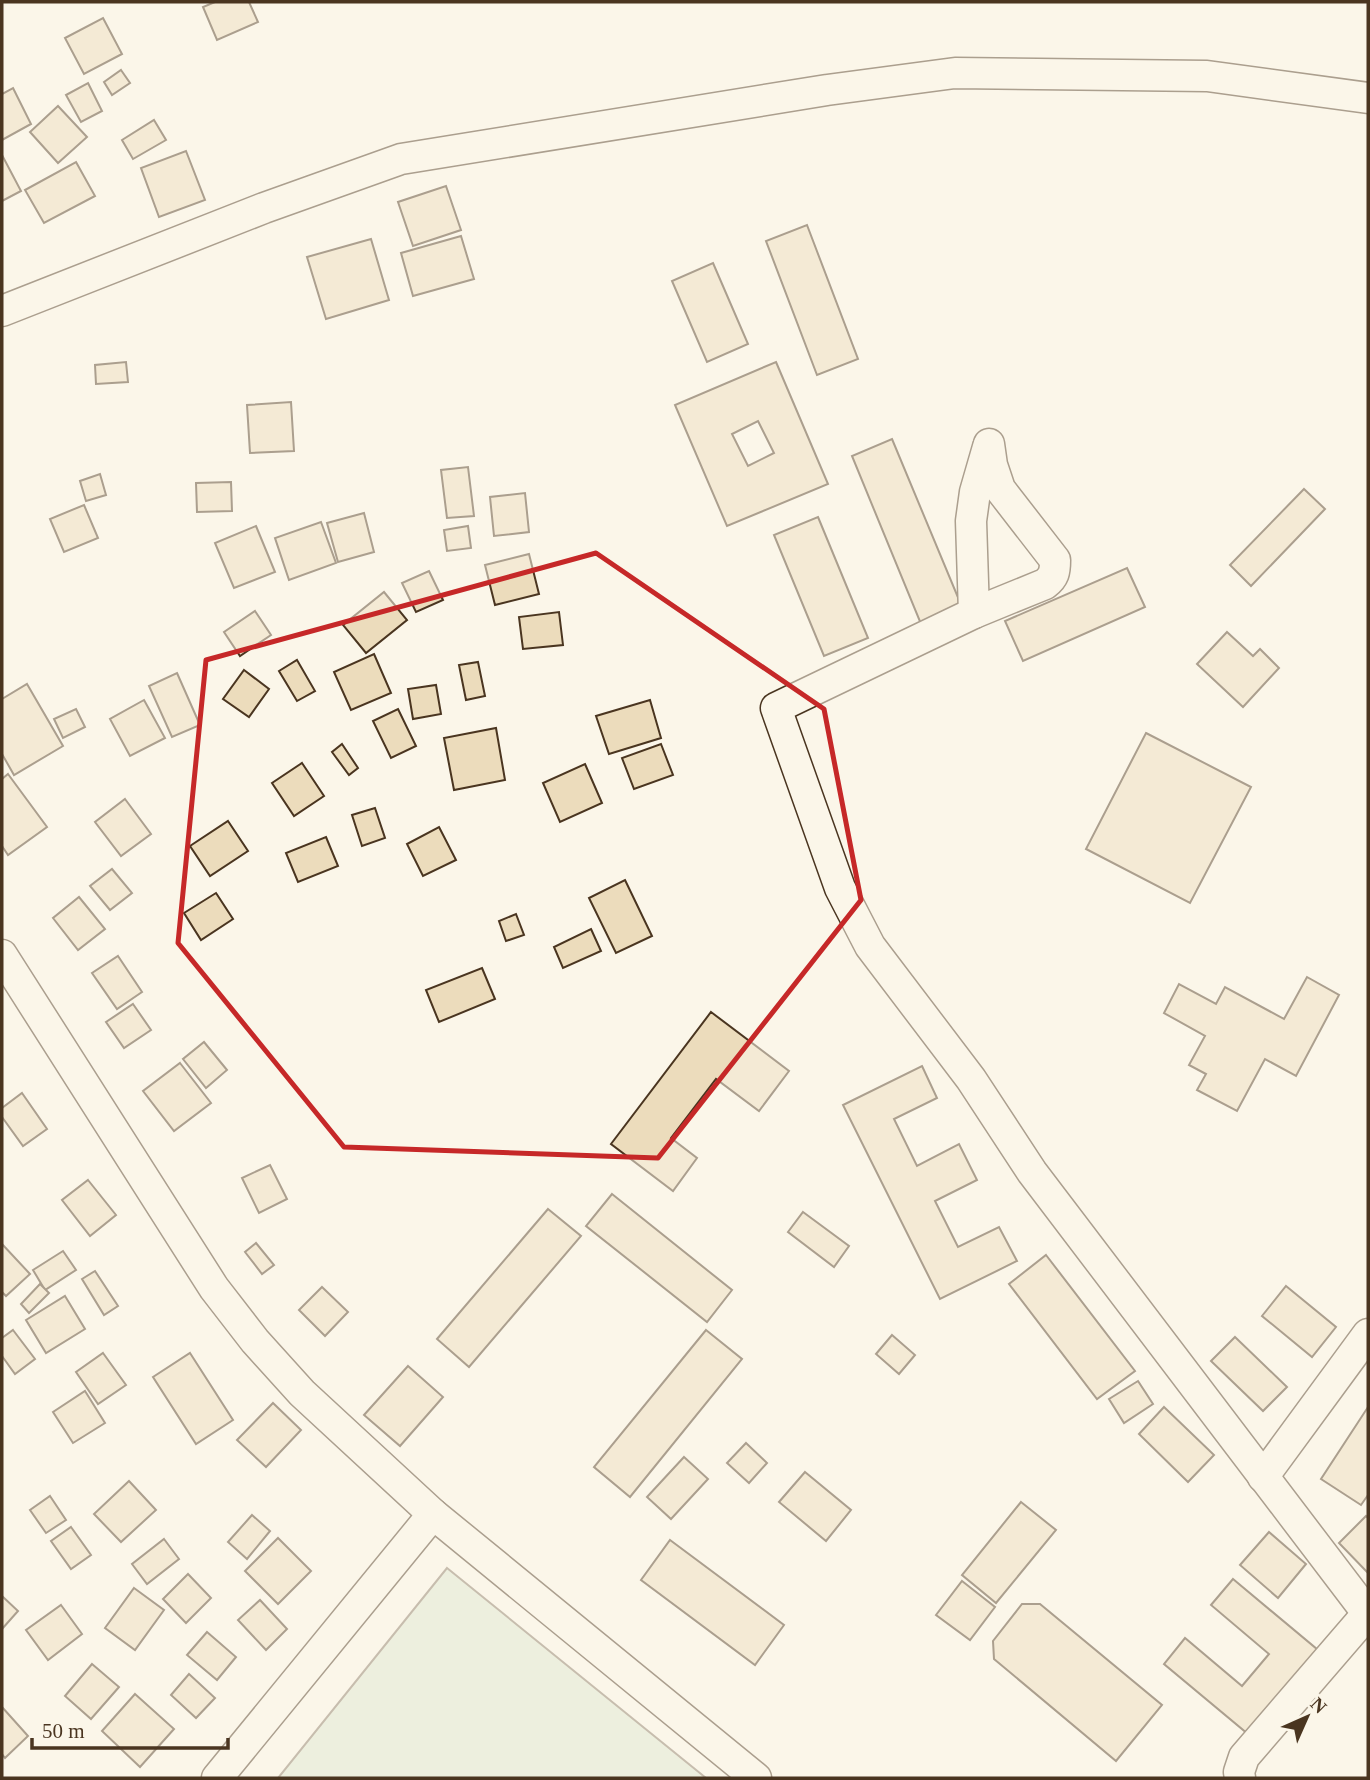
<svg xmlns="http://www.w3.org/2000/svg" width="1370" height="1780" font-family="'Times New Roman',serif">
  <rect width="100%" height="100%" fill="#fbf6e9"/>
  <path fill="#dce7d0" stroke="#887966" stroke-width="2" d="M 447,1568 L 706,1778 L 278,1778 Z"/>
  <g fill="#ecdcbc" stroke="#4a3520" stroke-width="2" fill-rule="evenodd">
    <path d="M 215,2 L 249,2 L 258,22 L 217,40 L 203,7 Z"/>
    <path d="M 103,18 L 122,54 L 84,74 L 65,38 Z"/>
    <path d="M 121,70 L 130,83 L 112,95 L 104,82 Z"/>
    <path d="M 88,83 L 102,111 L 81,122 L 66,95 Z"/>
    <path d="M 13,88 L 31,124 L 2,140 L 2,94 Z"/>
    <path d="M 58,106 L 87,137 L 58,163 L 30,132 Z"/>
    <path d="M 154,120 L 166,140 L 133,159 L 122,140 Z"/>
    <path d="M 186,151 L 205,200 L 159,217 L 141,168 Z"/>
    <path d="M 2,155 L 21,191 L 2,201 Z"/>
    <path d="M 76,162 L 95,196 L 44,223 L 25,190 Z"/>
    <path d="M 446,186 L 461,230 L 413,246 L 398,202 Z"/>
    <path d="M 807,225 L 858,359 L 817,375 L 766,241 Z"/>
    <path d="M 461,236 L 474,279 L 413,296 L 401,253 Z"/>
    <path d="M 371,239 L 389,300 L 326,319 L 307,257 Z"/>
    <path d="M 713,263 L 748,344 L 707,362 L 672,281 Z"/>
    <path d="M 126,362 L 128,382 L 96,384 L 95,365 Z"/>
    <path d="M 776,362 L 828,484 L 727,526 L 675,405 ZM 758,421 L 774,453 L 748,466 L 732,434 Z"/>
    <path d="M 291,402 L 294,451 L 250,453 L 247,405 Z"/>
    <path d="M 892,439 L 962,607 L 921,624 L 852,456 Z"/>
    <path d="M 468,467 L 474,516 L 447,518 L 441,470 Z"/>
    <path d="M 100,474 L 106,495 L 86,501 L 80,481 Z"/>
    <path d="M 231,482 L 232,511 L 197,512 L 196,483 Z"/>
    <path d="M 1304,489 L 1325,509 L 1251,586 L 1230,565 Z"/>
    <path d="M 525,493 L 529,532 L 494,536 L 490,497 Z"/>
    <path d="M 84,505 L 98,538 L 64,552 L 50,519 Z"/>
    <path d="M 364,513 L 374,552 L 338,562 L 327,523 Z"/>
    <path d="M 818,517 L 868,638 L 824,656 L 774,535 Z"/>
    <path d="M 321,522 L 336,563 L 289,580 L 275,538 Z"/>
    <path d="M 256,526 L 275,572 L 234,588 L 215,543 Z"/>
    <path d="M 468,526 L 471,548 L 447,551 L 444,530 Z"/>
    <path d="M 529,554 L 539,594 L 495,605 L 485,565 Z"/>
    <path d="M 1127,568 L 1145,607 L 1023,661 L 1005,621 Z"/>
    <path d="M 429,571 L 443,600 L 416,612 L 402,583 Z"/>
    <path d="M 384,592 L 407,620 L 366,653 L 343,625 Z"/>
    <path d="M 255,611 L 271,635 L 240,656 L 224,632 Z"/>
    <path d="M 559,612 L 563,645 L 523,649 L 519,617 Z"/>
    <path d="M 1227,632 L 1253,656 L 1260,649 L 1279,668 L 1243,707 L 1197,664 Z"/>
    <path d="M 374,654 L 391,693 L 351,710 L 334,672 Z"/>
    <path d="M 297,660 L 315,691 L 297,701 L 279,671 Z"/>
    <path d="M 478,662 L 485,696 L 466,700 L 459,665 Z"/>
    <path d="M 244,670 L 269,689 L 249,717 L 223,699 Z"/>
    <path d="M 177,673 L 200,725 L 172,737 L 149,686 Z"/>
    <path d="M 27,684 L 63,746 L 14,775 L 2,754 L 2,699 Z"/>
    <path d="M 436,685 L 441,714 L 413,719 L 408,689 Z"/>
    <path d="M 144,700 L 165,738 L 130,756 L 110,719 Z"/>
    <path d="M 650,700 L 661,738 L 609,754 L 596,716 Z"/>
    <path d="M 76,709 L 85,727 L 63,738 L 54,719 Z"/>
    <path d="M 398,709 L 416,746 L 391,758 L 373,721 Z"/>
    <path d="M 496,728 L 505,780 L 454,790 L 444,738 Z"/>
    <path d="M 1146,733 L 1251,787 L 1190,903 L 1086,849 Z"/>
    <path d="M 342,744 L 358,768 L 349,775 L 332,752 Z"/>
    <path d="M 661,744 L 673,775 L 634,789 L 622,758 Z"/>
    <path d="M 302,763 L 324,796 L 294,816 L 272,783 Z"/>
    <path d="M 585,764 L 602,803 L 560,822 L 543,783 Z"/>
    <path d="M 8,774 L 47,827 L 8,855 L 2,846 L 2,779 Z"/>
    <path d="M 125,799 L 151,834 L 121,856 L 95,822 Z"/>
    <path d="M 375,808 L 385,838 L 362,846 L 352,815 Z"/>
    <path d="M 228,821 L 248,851 L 210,876 L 190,846 Z"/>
    <path d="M 439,827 L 456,860 L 423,876 L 407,844 Z"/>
    <path d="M 326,837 L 338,866 L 298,882 L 286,853 Z"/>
    <path d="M 112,869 L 132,893 L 110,910 L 90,886 Z"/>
    <path d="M 625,880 L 652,936 L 616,953 L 589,898 Z"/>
    <path d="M 216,893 L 233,919 L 201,940 L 184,913 Z"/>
    <path d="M 79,897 L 105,929 L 78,950 L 53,918 Z"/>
    <path d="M 516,914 L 524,935 L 506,941 L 499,921 Z"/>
    <path d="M 591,929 L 601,951 L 563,968 L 554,947 Z"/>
    <path d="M 118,956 L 142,992 L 117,1009 L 92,973 Z"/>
    <path d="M 482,968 L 495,999 L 439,1022 L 426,990 Z"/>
    <path d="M 1307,977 L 1339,995 L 1296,1076 L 1265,1059 L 1237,1111 L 1197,1090 L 1206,1074 L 1189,1065 L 1205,1036 L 1164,1013 L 1179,984 L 1216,1004 L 1225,987 L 1284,1019 Z"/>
    <path d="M 133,1004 L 151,1030 L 124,1048 L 106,1022 Z"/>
    <path d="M 711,1012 L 789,1071 L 759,1111 L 716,1079 L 671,1138 L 697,1158 L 673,1191 L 611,1144 Z"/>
    <path d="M 204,1042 L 227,1070 L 206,1088 L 183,1059 Z"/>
    <path d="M 180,1063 L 211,1103 L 174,1131 L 143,1091 Z"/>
    <path d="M 922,1066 L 937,1098 L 894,1119 L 917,1166 L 959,1144 L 977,1180 L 935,1201 L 958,1247 L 999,1227 L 1017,1261 L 940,1299 L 843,1105 Z"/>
    <path d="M 22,1093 L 47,1129 L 23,1146 L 2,1117 L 2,1108 Z"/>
    <path d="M 270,1165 L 287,1199 L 259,1213 L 242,1178 Z"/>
    <path d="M 88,1180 L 116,1215 L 90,1236 L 62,1200 Z"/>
    <path d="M 612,1194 L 732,1290 L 707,1322 L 586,1226 Z"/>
    <path d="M 548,1209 L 581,1236 L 469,1367 L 437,1339 Z"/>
    <path d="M 803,1212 L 849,1246 L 834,1267 L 788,1232 Z"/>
    <path d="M 256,1243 L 274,1265 L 262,1274 L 245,1252 Z"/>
    <path d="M 2,1244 L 30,1274 L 6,1296 L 2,1292 Z"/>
    <path d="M 63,1251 L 76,1270 L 45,1290 L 33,1270 Z"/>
    <path d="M 1046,1255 L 1135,1371 L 1097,1399 L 1009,1284 Z"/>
    <path d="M 95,1271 L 118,1306 L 104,1315 L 82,1279 Z"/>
    <path d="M 40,1284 L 49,1293 L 29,1313 L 21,1304 Z"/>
    <path d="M 1286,1286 L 1336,1327 L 1312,1357 L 1262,1316 Z"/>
    <path d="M 322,1287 L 348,1312 L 325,1336 L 299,1310 Z"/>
    <path d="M 65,1296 L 85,1329 L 46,1353 L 26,1320 Z"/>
    <path d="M 13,1330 L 35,1359 L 15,1374 L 2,1356 L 2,1338 Z"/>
    <path d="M 706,1330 L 742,1359 L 630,1497 L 594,1467 Z"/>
    <path d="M 892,1335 L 915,1355 L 899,1374 L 876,1354 Z"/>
    <path d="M 1235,1337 L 1287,1387 L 1263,1411 L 1211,1361 Z"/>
    <path d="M 103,1353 L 126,1385 L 98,1404 L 76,1372 Z"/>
    <path d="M 190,1353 L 233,1420 L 196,1444 L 153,1377 Z"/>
    <path d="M 408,1366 L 443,1397 L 400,1446 L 364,1415 Z"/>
    <path d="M 1138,1381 L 1153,1404 L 1124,1423 L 1109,1399 Z"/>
    <path d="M 85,1391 L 105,1423 L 73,1443 L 53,1412 Z"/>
    <path d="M 273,1403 L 301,1430 L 266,1467 L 237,1440 Z"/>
    <path d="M 1164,1407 L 1214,1455 L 1188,1482 L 1139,1434 Z"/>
    <path d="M 1368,1407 L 1368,1495 L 1361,1505 L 1321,1479 Z"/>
    <path d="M 746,1443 L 767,1463 L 749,1483 L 727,1463 Z"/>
    <path d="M 684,1457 L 708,1479 L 671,1519 L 647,1497 Z"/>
    <path d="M 805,1472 L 851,1510 L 826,1541 L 779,1502 Z"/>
    <path d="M 129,1481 L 156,1510 L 121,1542 L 94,1514 Z"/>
    <path d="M 50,1496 L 66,1520 L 46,1533 L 30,1510 Z"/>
    <path d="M 1021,1502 L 1056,1530 L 996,1603 L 962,1575 Z"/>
    <path d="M 252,1515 L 270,1531 L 247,1559 L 228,1542 Z"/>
    <path d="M 1366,1516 L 1368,1518 L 1368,1573 L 1339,1543 Z"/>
    <path d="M 71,1527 L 91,1555 L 71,1569 L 51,1541 Z"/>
    <path d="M 1269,1532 L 1306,1564 L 1278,1598 L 1240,1565 Z"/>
    <path d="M 278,1538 L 311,1571 L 278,1604 L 245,1571 Z"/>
    <path d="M 164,1539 L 179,1559 L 147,1584 L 132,1564 Z"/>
    <path d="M 670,1540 L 784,1625 L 755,1665 L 641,1580 Z"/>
    <path d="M 188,1574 L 211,1598 L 186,1623 L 163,1599 Z"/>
    <path d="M 1233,1579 L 1318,1650 L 1248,1734 L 1164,1664 L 1185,1638 L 1242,1686 L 1269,1654 L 1211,1605 Z"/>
    <path d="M 962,1581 L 995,1607 L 970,1640 L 936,1615 Z"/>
    <path d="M 134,1588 L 164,1610 L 135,1650 L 105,1628 Z"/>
    <path d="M 2,1596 L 18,1611 L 2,1629 Z"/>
    <path d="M 260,1600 L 287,1629 L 266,1650 L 238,1620 Z"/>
    <path d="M 1022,1604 L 1040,1604 L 1162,1705 L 1116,1761 L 994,1659 L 993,1641 Z"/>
    <path d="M 61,1605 L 82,1634 L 48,1660 L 26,1630 Z"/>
    <path d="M 207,1632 L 236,1657 L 217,1680 L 187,1655 Z"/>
    <path d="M 92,1664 L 119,1687 L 91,1719 L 65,1696 Z"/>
    <path d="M 189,1674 L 215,1698 L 196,1718 L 171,1695 Z"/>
    <path d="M 135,1694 L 174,1729 L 140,1767 L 102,1731 Z"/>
    <path d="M 2,1707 L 28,1736 L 5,1758 L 2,1754 Z"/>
  </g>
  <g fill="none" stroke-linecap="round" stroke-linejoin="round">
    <g stroke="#4a3520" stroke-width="33">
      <g id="minor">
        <path d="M 2,311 L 264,208 L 401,159 L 827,90 L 955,73 L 1207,76 L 1368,98"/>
        <path d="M 989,444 L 992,465 L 1000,489 L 1055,560 C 1055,572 1054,577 1045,584 L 974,613 L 776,708 L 840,888 L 870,946 L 971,1079 L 1032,1172 L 1368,1614"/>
        <path d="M 974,613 L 971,521 L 975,492 L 988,447"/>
        <path d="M 2,955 L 214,1288 L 255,1341 L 302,1393 L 433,1514 L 756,1778"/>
        <path d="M 1263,1477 L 1368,1334"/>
        <path d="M 217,1778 L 433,1514"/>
        <path d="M 1240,1778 L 1239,1772 L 1244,1757 L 1368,1613"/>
      </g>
    </g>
    <use href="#minor" stroke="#fbf6e9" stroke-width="30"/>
  </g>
  <path d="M0 0H1370V1780H0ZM 596,553 L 824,709 L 861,900 L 658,1158 L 344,1147 L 178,943 L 206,660 Z" fill="#fbf6e9" fill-opacity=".55" fill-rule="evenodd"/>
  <path fill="none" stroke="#c62828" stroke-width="5" stroke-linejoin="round" d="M 596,553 L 824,709 L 861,900 L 658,1158 L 344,1147 L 178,943 L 206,660 Z"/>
  <rect width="1370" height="1780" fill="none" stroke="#4a3520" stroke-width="7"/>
  <g transform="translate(1307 1717) rotate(45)" stroke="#fbf6e9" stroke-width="5" paint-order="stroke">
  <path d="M0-5L12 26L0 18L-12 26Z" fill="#4a3520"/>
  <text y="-10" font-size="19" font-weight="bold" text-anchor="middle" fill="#4a3520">N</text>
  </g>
  <path d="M32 1738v10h196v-10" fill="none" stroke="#4a3520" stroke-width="3.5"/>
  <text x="42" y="1738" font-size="21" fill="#4a3520" stroke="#fbf6e9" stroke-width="5" paint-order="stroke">50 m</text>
</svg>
